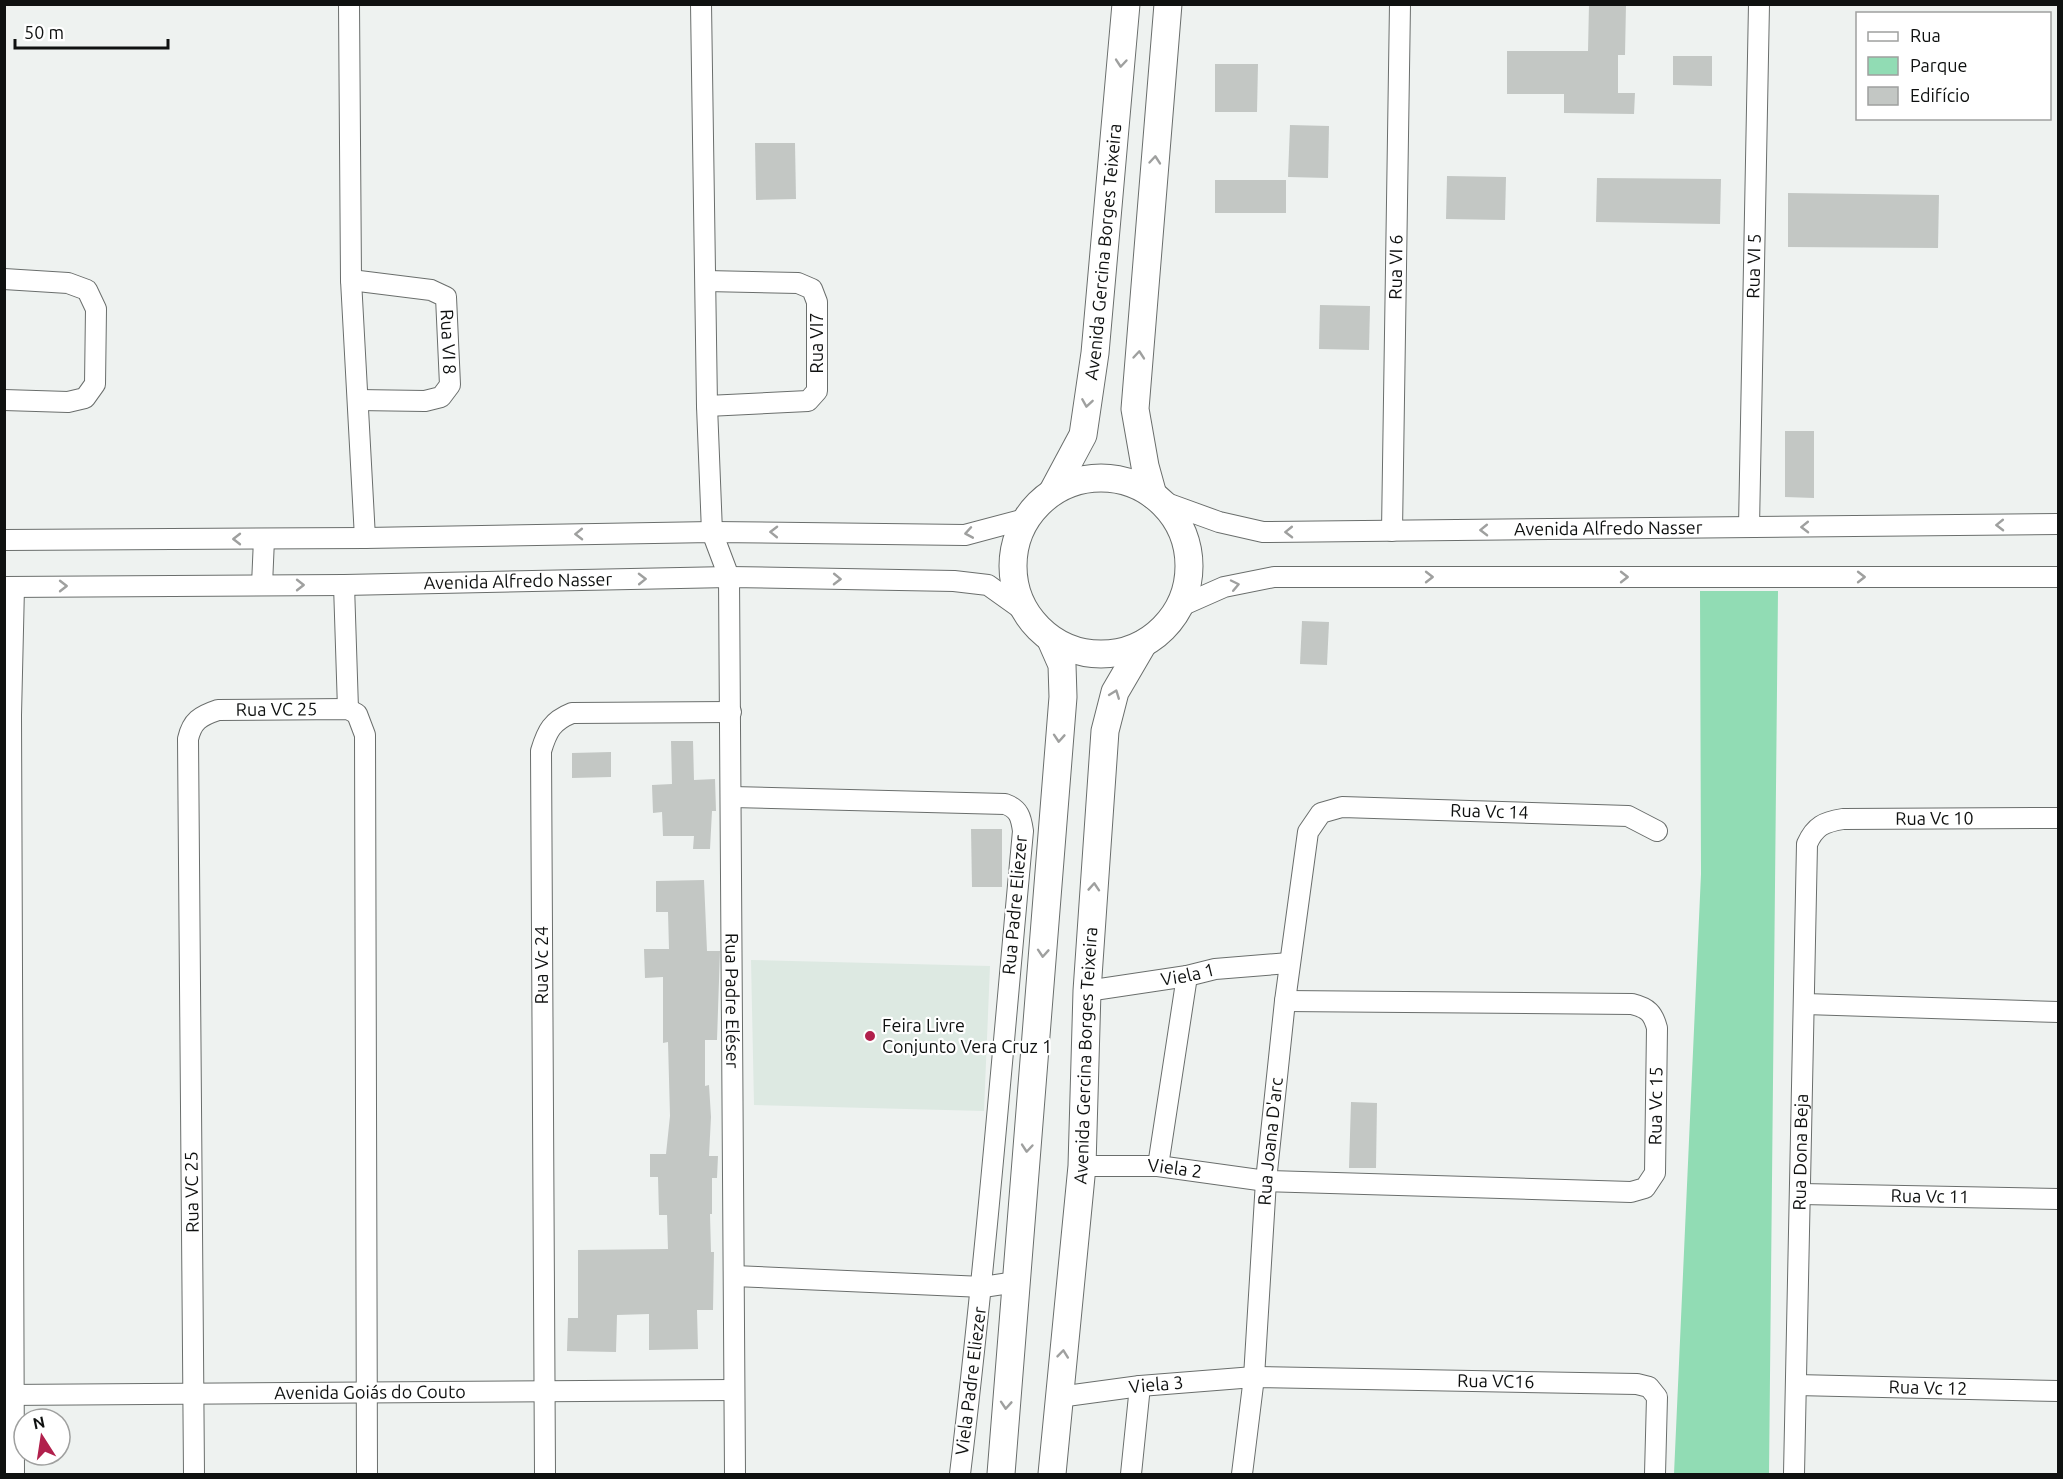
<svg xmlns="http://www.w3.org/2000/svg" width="2063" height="1479" font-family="Ubuntu,sans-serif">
  <rect width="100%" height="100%" fill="#eef2f0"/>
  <path fill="#dde9e2" d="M 751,960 L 990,966 L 984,1111 L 754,1105 Z"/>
  <path fill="#91dcb4" d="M 1700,591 L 1778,591 L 1769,1474 L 1674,1474 L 1701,874 Z"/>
  <g fill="#c3c7c4">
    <path d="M 1589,4 L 1626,4 L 1625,55 L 1618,55 L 1618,93 L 1635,93 L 1634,114 L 1564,113 L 1564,94 L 1507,94 L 1507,51 L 1588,51 Z"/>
    <path d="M 1673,56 L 1712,56 L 1712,86 L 1673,85 Z"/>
    <path d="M 1215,64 L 1258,64 L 1257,112 L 1215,112 Z"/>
    <path d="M 1290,125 L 1329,126 L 1328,178 L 1288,177 Z"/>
    <path d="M 755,143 L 795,143 L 796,199 L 756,200 Z"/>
    <path d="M 1447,176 L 1506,177 L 1505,220 L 1446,219 Z"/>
    <path d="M 1597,178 L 1721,179 L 1720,224 L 1596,222 Z"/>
    <rect x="1215" y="180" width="71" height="33"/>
    <path d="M 1788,193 L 1939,195 L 1938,248 L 1788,247 Z"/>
    <path d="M 1320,305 L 1370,306 L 1369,350 L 1319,349 Z"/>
    <path d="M 1785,431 L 1814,431 L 1814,498 L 1785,497 Z"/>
    <path d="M 1302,621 L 1329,622 L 1327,665 L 1300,664 Z"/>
    <path d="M 671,741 L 693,741 L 694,780 L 715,779 L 716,811 L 712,811 L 710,849 L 693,849 L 694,836 L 663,836 L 662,812 L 653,813 L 652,785 L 672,784 Z"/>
    <path d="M 611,752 L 611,777 L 572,778 L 572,753 Z"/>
    <path d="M 971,829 L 1002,829 L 1002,887 L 972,887 Z"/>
    <path d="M 704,880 L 707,951 L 720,951 L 717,1040 L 705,1040 L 705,1086 L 709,1085 L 711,1117 L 709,1156 L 718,1156 L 717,1178 L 712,1178 L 712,1214 L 710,1214 L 711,1252 L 714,1252 L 713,1310 L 697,1310 L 698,1349 L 649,1350 L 649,1314 L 617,1315 L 616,1352 L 567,1351 L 568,1318 L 578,1318 L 578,1250 L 668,1249 L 667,1215 L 659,1215 L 658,1177 L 650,1177 L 650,1154 L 666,1154 L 670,1116 L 668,1042 L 663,1043 L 663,977 L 645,978 L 644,949 L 669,949 L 668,912 L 656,912 L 656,881 Z"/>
    <path d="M 1351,1102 L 1377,1103 L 1376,1168 L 1349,1168 Z"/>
  </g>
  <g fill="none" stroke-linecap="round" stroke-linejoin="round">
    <g stroke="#6a6e6c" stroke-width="22">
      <g id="minor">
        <path d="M 349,4 L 351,280 L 365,538"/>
        <path id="s1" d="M 701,4 L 707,406 L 712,532 L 729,577 L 735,1474"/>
        <path d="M 4,279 L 68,283 L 87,290 L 96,309 L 95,384 L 85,398 L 68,402 L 4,400"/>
        <path id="s2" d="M 351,280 L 431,290 L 446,297 L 450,385 L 441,397 L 425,401 L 358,400"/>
        <path d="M 706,281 L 798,283 L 812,289 L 817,302 L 817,391 L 808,401 L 707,406"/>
        <path id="s3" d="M 1161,501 L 1219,522 L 1263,532 L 2058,524"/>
        <path id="s4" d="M 1749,527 L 1759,4"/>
        <path id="s5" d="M 1392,531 L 1400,4"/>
        <path d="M 4,540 L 365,538 L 712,532 L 965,535 L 1025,519"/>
        <path d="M 262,585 L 264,539"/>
        <path d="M 344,585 L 348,709"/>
        <path id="s6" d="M 4,587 L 344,585 L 729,577 L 954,581 L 988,585 L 1023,610"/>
        <path d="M 14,587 L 11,715 L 14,1474"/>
        <path d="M 1181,606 L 1224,587 L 1274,577 L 2058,577"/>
        <path d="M 732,797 L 1005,804 C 1019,809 1021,817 1023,831 C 1003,1046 986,1260 960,1474"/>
        <path id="s7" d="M 1087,991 L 1187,976 L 1215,969 L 1289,963"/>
        <path d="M 1805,1004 L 2058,1012"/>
        <path id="s8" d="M 1082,1166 L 1158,1166 L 1266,1181 L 1631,1192 L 1645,1188 L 1655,1173 L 1657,1028 C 1653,1013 1648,1008 1632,1004 L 1285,1001"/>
        <path d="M 1158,1166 L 1187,976"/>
        <path id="s9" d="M 1801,1194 L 2058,1199"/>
        <path d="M 734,1276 L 983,1287 L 1016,1282"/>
        <path id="s10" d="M 1796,1385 L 2058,1391"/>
        <path id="s11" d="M 4,1395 L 734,1390"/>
        <path id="s12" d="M 1059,1397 L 1140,1386 L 1254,1377 L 1637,1384 L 1649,1387 L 1657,1397 L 1655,1474"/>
        <path id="s13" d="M 194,1474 L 188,739 C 192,721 200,716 218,710 L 348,709 L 357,714 L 365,735 L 367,1474"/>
        <path d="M 545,1474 L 541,751 C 547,731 552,721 572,713 L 731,712"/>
        <path d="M 1131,1474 L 1140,1386"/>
        <path id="s14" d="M 1242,1474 L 1254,1377 L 1266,1181 L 1285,1001 L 1308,832 L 1321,813 L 1342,807 L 1628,816 L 1657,831"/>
        <path id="s15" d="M 1794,1474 L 1807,844 C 1815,826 1824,822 1843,819 L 2058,818"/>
      </g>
    </g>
    <g stroke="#6a6e6c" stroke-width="29">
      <g id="secondary">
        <circle cx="1101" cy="566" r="88"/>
        <path id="s16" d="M 1053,491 L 1083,435 L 1095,353 L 1126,4"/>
        <path d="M 1153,495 L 1145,466 L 1135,409 L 1168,4"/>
        <path d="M 1001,1474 L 1063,697 L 1062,665 L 1051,640"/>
        <path id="s17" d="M 1052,1474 L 1082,1166 L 1087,991 L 1105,731 L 1115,692 L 1143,644"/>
      </g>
    </g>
    <use href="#minor" stroke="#fff" stroke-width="20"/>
    <use href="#secondary" stroke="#fff" stroke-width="27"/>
  </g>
  <defs><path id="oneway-chevron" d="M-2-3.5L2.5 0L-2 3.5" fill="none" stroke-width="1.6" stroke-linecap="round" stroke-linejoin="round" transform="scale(1.5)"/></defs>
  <g stroke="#9fa09f">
    <use href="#oneway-chevron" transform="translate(1121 63) rotate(95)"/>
    <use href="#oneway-chevron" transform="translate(1155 160) rotate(-85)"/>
    <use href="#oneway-chevron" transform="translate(1139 355) rotate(-85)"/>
    <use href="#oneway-chevron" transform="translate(1087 403) rotate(99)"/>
    <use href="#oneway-chevron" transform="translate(2000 525) rotate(179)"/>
    <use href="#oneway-chevron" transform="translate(1805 527) rotate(179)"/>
    <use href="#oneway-chevron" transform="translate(1484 530) rotate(179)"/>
    <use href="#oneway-chevron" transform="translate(774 532) rotate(-179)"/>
    <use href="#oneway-chevron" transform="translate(1289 532) rotate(179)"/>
    <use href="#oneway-chevron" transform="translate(969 533) rotate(170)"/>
    <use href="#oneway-chevron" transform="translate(579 534) rotate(179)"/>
    <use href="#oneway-chevron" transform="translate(237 539) rotate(180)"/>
    <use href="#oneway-chevron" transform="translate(1429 577)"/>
    <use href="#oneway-chevron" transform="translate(1624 577)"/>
    <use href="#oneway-chevron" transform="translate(1861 577)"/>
    <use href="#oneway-chevron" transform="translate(642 579) rotate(-1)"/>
    <use href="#oneway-chevron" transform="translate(837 579) rotate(1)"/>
    <use href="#oneway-chevron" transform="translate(300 585)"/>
    <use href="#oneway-chevron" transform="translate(1235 585) rotate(-12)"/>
    <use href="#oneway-chevron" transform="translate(63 586)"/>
    <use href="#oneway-chevron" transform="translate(1115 694) rotate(-69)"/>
    <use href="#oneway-chevron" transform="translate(1059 738) rotate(94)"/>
    <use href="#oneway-chevron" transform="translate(1094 887) rotate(-86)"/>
    <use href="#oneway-chevron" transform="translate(1043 953) rotate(94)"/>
    <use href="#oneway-chevron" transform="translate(1027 1148) rotate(95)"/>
    <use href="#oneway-chevron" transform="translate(1063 1354) rotate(-84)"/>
    <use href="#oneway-chevron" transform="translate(1006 1405) rotate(94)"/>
  </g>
  <circle fill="#b1204c" stroke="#fff" stroke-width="2" cx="870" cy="1036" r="6"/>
  <g text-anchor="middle" stroke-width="4.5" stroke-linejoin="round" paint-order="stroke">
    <g font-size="18" fill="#0f1110" stroke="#fff">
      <text dy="6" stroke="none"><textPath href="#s16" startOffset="248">Avenida Gercina Borges Teixeira</textPath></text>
      <text dy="6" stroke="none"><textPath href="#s4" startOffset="261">Rua VI 5</textPath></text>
      <text dy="6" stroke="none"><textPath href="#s5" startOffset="264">Rua VI 6</textPath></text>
      <text dy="6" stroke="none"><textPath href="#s2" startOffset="142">Rua VI 8</textPath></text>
      <text transform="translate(817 343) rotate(-90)" y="6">Rua VI7</text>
      <text dy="6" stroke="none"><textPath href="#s3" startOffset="452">Avenida Alfredo Nasser</textPath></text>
      <text dy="6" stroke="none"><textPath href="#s6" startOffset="514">Avenida Alfredo Nasser</textPath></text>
      <text dy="6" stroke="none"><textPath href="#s13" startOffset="838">Rua VC 25</textPath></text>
      <text dy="6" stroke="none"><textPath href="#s14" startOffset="838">Rua Vc 14</textPath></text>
      <text dy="6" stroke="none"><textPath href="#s15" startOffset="768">Rua Vc 10</textPath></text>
      <text transform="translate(1015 905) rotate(-85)" y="6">Rua Padre Eliezer</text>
      <text transform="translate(542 965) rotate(-90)" y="6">Rua Vc 24</text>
      <text dy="6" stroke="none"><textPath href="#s7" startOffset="102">Viela 1</textPath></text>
      <text dy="6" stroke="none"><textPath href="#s1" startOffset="1000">Rua Padre Eléser</textPath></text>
      <text dy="6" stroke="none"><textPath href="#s17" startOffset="420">Avenida Gercina Borges Teixeira</textPath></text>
      <text dy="6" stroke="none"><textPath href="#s8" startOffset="650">Rua Vc 15</textPath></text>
      <text dy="6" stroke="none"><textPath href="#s14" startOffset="334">Rua Joana D'arc</textPath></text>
      <text dy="6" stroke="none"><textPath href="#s15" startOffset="322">Rua Dona Beja</textPath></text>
      <text dy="6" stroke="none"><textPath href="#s8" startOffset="93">Viela 2</textPath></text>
      <text transform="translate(192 1192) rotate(-91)" y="6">Rua VC 25</text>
      <text dy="6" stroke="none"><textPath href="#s9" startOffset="129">Rua Vc 11</textPath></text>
      <text transform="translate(971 1381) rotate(-83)" y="6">Viela Padre Eliezer</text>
      <text dy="6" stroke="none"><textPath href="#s12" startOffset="438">Rua VC16</textPath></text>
      <text dy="6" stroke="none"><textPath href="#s12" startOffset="98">Viela 3</textPath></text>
      <text dy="6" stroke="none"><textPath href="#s10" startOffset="132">Rua Vc 12</textPath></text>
      <text dy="6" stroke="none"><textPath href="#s11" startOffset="366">Avenida Goiás do Couto</textPath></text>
    </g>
    <g font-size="18" fill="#0f1110" stroke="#fff" text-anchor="start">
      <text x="882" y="1032">Feira Livre<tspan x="882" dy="21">Conjunto Vera Cruz 1</tspan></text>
    </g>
  </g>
  <rect width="2063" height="1479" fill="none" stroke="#0f1110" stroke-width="12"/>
  <rect x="1856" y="12" width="195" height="108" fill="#ffffff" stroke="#9fa09f" stroke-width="1.5"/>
  <rect x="1868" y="32" width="30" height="9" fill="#ffffff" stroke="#9fa09f" stroke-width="1.5"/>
  <text x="1910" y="42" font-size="18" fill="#0f1110">Rua</text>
  <rect x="1868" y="57" width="30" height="18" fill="#91dcb4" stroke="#9fa09f" stroke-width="1.5"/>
  <text x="1910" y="72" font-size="18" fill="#0f1110">Parque</text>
  <rect x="1868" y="87" width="30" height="18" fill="#c3c7c4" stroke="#9fa09f" stroke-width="1.5"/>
  <text x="1910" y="102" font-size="18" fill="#0f1110">Edifício</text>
  <g transform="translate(42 1437) rotate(348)"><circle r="28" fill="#ffffff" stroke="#9fa09f" stroke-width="1.5"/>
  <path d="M0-4.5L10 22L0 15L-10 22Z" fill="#b1204c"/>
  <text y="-9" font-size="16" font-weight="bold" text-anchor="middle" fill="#0f1110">N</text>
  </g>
  <path d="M15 39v9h153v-9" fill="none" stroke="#0f1110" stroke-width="3"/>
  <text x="24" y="39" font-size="18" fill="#0f1110" stroke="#ffffff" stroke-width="4.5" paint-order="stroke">50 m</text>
</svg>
